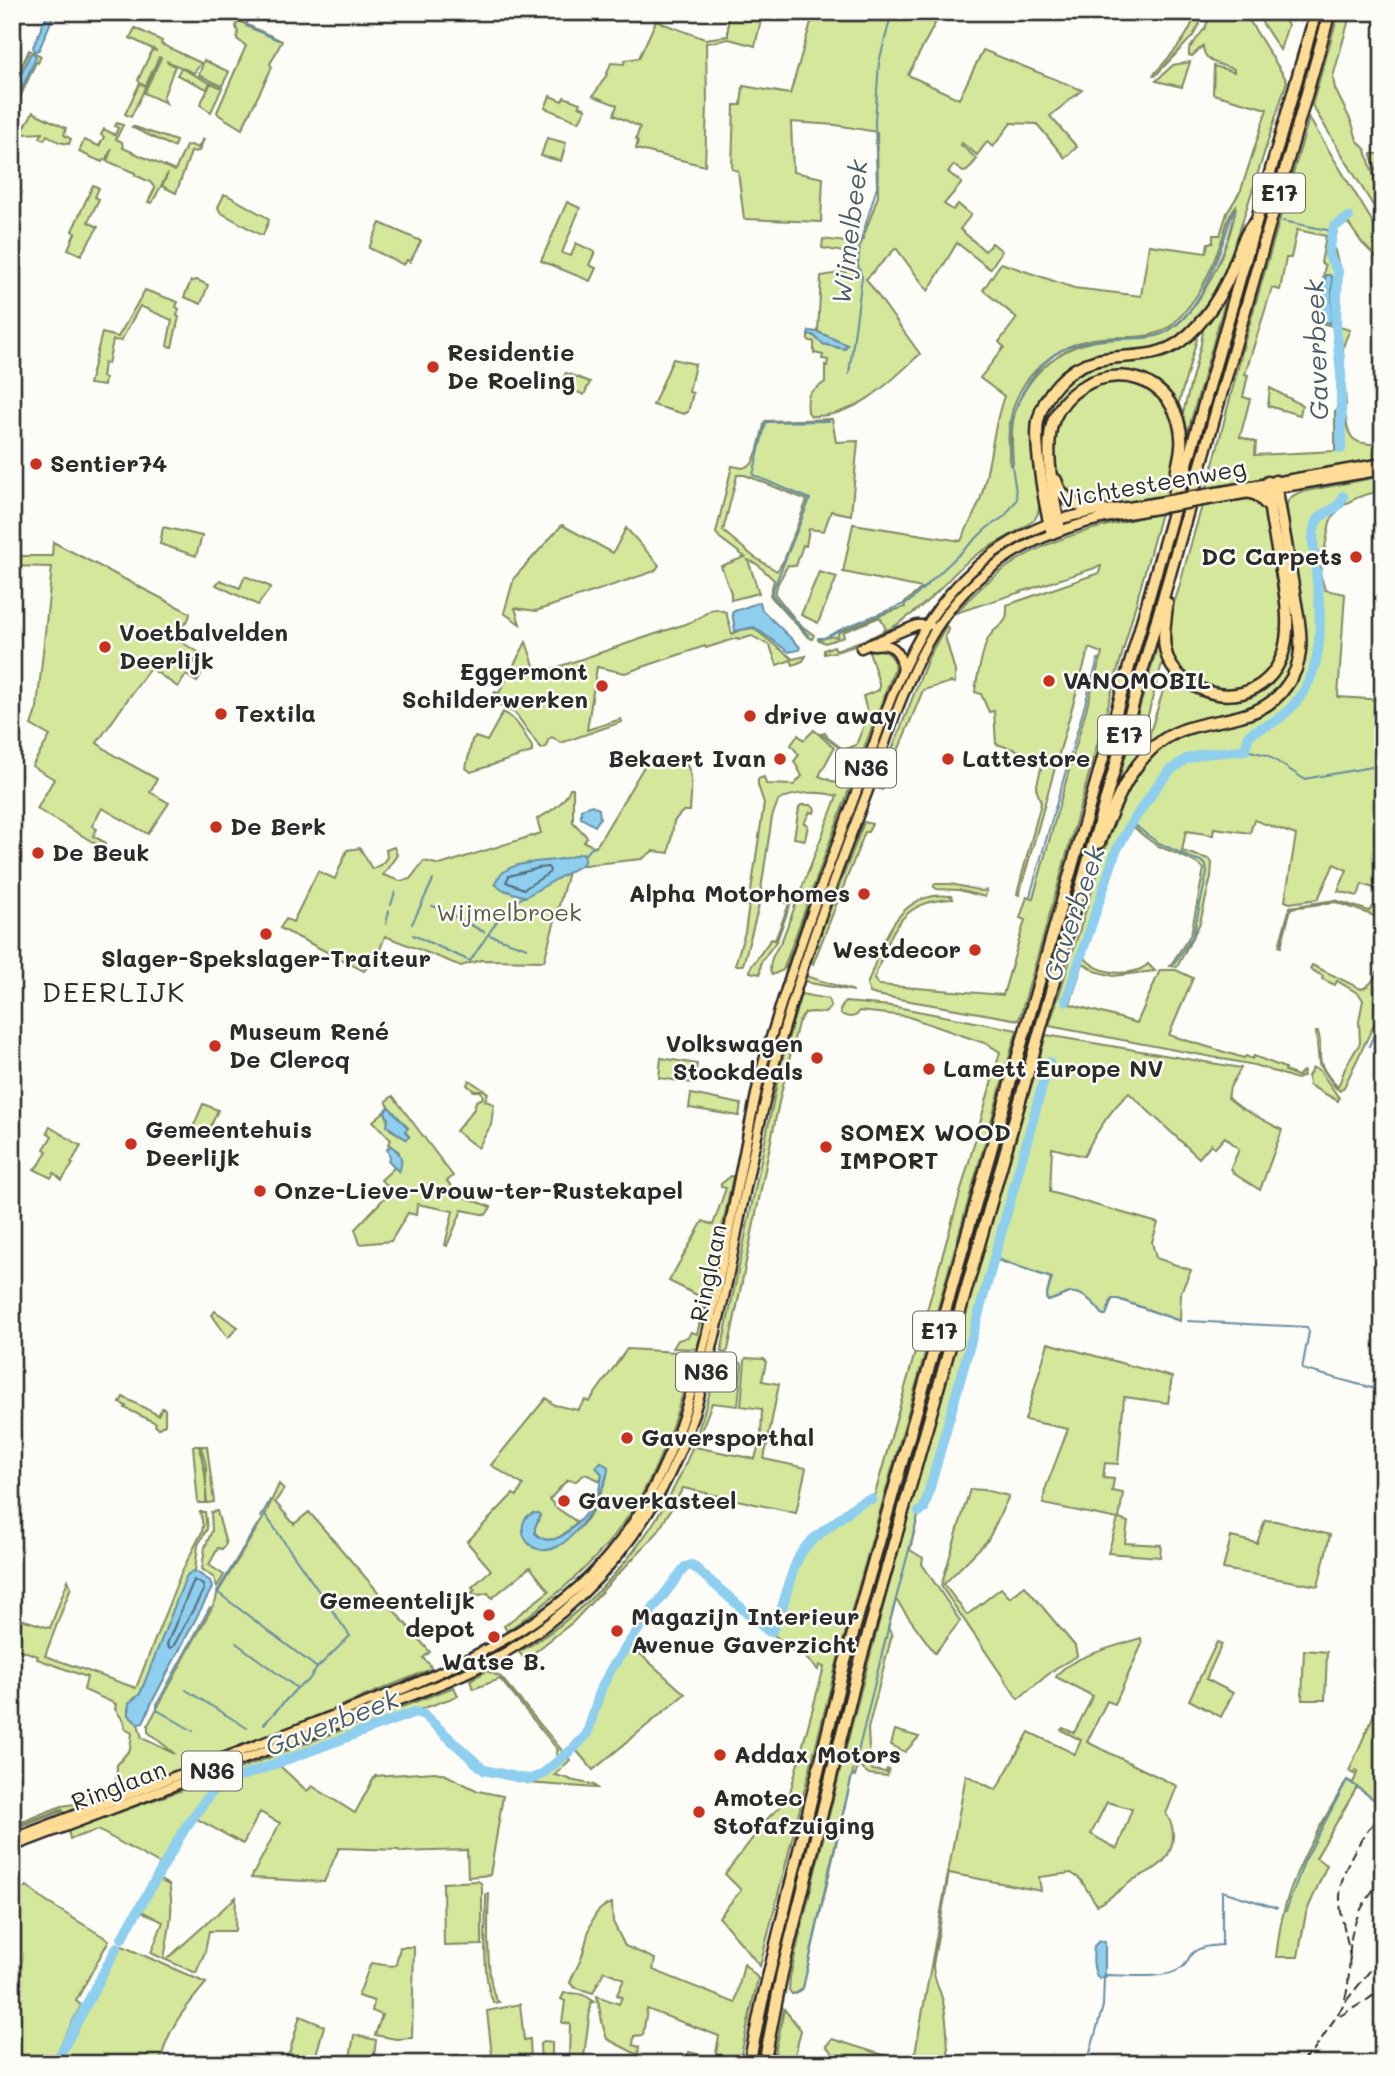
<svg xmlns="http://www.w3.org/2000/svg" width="1395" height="2076" font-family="Mali,sans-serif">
  <rect width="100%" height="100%" fill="#fdfcf7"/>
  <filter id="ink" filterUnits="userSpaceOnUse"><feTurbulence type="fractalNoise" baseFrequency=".0143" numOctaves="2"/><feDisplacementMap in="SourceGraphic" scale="14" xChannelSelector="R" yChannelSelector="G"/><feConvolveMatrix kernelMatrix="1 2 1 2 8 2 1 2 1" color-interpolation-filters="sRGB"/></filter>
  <g filter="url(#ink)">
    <g fill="#d4e79b" stroke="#808963" stroke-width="2" fill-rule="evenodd">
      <path d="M 728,12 L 763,12 L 755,46 L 729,39 L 706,43 L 707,103 L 705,166 L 636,149 L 638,141 L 636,139 L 640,127 L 614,115 L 617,105 L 593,96 L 606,76 L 611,63 L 624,64 L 625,60 L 639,58 L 656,21 L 705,39 L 728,36 Z"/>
      <path d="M 814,12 L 902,12 L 928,22 L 934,12 L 941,12 L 908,75 L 959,99 L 983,50 L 1082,90 L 1050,116 L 1077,147 L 1065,158 L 1037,124 L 1011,123 L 993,147 L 987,142 L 977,155 L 962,143 L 961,145 L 977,159 L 967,171 L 963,172 L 954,165 L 948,172 L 962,183 L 944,204 L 953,210 L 958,204 L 971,215 L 960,229 L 985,251 L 992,243 L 1002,251 L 990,269 L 957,243 L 928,291 L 896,248 L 866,279 L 920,354 C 890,382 856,418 811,416 L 808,412 C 806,389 810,394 825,382 L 825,365 L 827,366 L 828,360 L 822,359 L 823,355 L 814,353 L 814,342 L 808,340 L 808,335 L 813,335 L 823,344 L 839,348 L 847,345 L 818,332 L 821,276 L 846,272 L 848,253 L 822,248 L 823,239 L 861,244 L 878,196 L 877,132 L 836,125 L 791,122 L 793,172 L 823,178 L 821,222 L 744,219 L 738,171 L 732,169 L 734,105 L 741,105 L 743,86 L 790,94 Z"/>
      <path d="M 1196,12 L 1206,12 L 1193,36 L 1155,76 L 1153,75 C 1170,56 1190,37 1196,12 Z"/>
      <path d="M 1212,12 L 1244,12 L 1287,81 L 1235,245 C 1223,278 1201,329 1166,344 C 1154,349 1142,349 1130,351 C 1098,353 1069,359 1049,385 C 1028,413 1031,446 1037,478 C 1039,492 1043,506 1035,519 C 1016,535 991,543 971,559 C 958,568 948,581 936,593 C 906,622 866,648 824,654 L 824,650 L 834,646 L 836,650 L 874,636 L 886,629 L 880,617 L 843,632 L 844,637 L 825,643 L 817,639 C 824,640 830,635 837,637 L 839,632 L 886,613 L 905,607 L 904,603 L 922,588 L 843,572 L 853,524 L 961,541 C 967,527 975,514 980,500 C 991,466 992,429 1004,396 L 980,378 L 1004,347 L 999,342 L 1017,318 L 983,290 L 1001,263 L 1074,288 L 1141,296 L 1149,245 L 1206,253 L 1208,243 L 1213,243 L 1213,235 L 1220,235 L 1227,213 L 1241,190 L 1267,109 L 1213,94 L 1214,66 L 1234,72 L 1234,69 C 1220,64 1204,64 1203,46 L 1192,56 L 1189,55 L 1189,49 L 1205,28 ZM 1236,206 C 1231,245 1197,324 1157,336 C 1136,339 1107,338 1087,343 C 1051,352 1020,384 1013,421 C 1011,435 1012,450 1013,464 L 1010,465 C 1009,451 1007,436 1010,422 C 1017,376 1057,342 1102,338 C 1126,336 1156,341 1174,323 C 1198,300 1209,276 1220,245 C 1225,233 1227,216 1236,206 Z"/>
      <path d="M 1255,12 L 1278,12 L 1288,25 L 1280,50 Z"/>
      <path d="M 1339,12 L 1351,12 L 1333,77 L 1335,89 L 1352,123 L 1357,140 L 1366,150 L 1372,171 L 1383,196 L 1383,222 L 1312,105 Z"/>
      <path d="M 237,22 L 241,22 L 282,41 L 270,64 L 272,67 L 242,129 L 219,115 L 217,112 L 246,46 L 237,39 L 238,32 L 236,27 Z"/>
      <path d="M 135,28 L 162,41 L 161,44 L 201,63 L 194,73 L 166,61 L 175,66 L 163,98 L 166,103 L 144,93 L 161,58 L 159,57 L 146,85 L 141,84 L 146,86 L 131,117 L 125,114 L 140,83 L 138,80 L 152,50 L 157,51 L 130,38 Z"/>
      <path d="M 29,50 L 41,56 L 38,63 L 36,62 L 12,115 L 12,88 Z"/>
      <path d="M 204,60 L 229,72 L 222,86 L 199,75 Z"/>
      <path d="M 1190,62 L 1182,87 L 1156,81 L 1173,65 Z"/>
      <path d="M 181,68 L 210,83 L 207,89 L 177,75 Z"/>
      <path d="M 211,83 L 222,88 L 211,112 L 200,105 Z"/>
      <path d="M 550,96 L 562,101 L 564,97 L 580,103 L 579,106 L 586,109 L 579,122 L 545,108 Z"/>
      <path d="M 33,112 L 66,128 L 64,135 L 71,139 L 69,144 L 59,142 L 47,135 L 44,140 L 40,138 L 42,133 L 23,134 L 23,130 Z"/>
      <path d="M 1309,118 L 1383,239 L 1383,264 L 1362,243 L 1348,223 L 1337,229 L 1333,244 L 1340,270 L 1339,327 L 1350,330 L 1345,341 L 1343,349 L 1346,405 L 1337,405 L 1338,358 L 1333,326 L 1320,323 L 1326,275 L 1323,277 L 1325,265 L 1321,263 L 1326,236 L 1297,230 L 1291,258 L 1286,258 L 1280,290 L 1272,288 L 1245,374 L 1248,375 L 1243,397 L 1250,399 L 1240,437 L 1256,442 L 1255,455 L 1335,451 L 1335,411 L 1345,412 C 1348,443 1354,443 1383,445 L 1383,458 L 1207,488 L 1245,340 Z"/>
      <path d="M 117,123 L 123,125 L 116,139 L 122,142 L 123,148 L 175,171 L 186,146 L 191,145 L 198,148 L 203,139 L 204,139 L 199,151 L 191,152 L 176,193 L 162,186 L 168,173 L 152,203 L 148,202 L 155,188 L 150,182 L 135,175 L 135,173 L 107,161 L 112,148 L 106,160 L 104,159 L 102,162 L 79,152 L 84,140 L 99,146 L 104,137 L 101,135 L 104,129 L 115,135 L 118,128 L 115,126 Z"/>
      <path d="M 131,127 L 135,127 L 176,141 L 174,147 Z"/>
      <path d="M 547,138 L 566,143 L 561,161 L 541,156 Z"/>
      <path d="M 1371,154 L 1383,154 L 1383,190 L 1372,158 Z"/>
      <path d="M 93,185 L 99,188 L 95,197 L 99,199 L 88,222 L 98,227 L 81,255 L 68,249 L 75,233 L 72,231 Z"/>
      <path d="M 224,195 L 227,195 L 266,217 L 269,220 L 263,235 L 259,234 L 220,212 L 218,207 Z"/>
      <path d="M 567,202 L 580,208 L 562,253 L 571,256 L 576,243 L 595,252 L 589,265 L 596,268 L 590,281 L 541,261 Z"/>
      <path d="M 380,223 L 421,241 L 410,262 L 407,260 L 404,265 L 369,248 Z"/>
      <path d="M 197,280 L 208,285 L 201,304 L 184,297 L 191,281 Z"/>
      <path d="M 1228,288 L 1229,288 L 1186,438 L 1182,417 L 1201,344 L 1204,324 Z"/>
      <path d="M 145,290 L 178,302 L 176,307 L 179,309 L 177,316 L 179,317 L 172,347 L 167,346 L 172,320 L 140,306 L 121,341 L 113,340 L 108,364 L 104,363 L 102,377 L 105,378 L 104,386 L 89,384 L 102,333 L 118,337 Z"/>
      <path d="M 1194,334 L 1197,339 L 1178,406 L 1176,406 C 1160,388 1155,389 1133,382 C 1125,380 1115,375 1106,374 C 1084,372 1064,395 1053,412 L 1051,513 C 1045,470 1028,420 1062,386 C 1070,378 1078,371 1088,367 C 1105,361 1124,365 1141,359 C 1159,353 1177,342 1194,334 Z"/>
      <path d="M 673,359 L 695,364 L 689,392 L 693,393 L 688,412 L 684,414 L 653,405 Z"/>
      <path d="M 566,373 L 590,382 L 584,395 L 559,384 Z"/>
      <path d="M 1106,382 C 1148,379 1182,408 1177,452 C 1176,466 1170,481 1166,495 C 1142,499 1110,509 1085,501 C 1046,488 1047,426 1073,400 C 1082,390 1094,385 1106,382 Z"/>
      <path d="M 1270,388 L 1302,405 L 1300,415 L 1268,406 Z"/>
      <path d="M 832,419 L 836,442 L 858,441 L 851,515 L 831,511 L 824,531 L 809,529 L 806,546 L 803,545 L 796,566 L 788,565 L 778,583 L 775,594 L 799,624 L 814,635 L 812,639 L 807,636 L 772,598 L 770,595 L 774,580 L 757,564 L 748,560 L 759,593 L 731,600 L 731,593 L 721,566 L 745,557 L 720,538 L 716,533 L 732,466 L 743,468 L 752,464 L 758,449 L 765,421 ZM 737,475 L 745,475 L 807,500 L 784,560 L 777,571 L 754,557 L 723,531 Z"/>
      <path d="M 1383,476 L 1383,491 C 1362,494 1340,501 1330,522 L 1320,573 L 1325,590 L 1345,594 L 1338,697 L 1383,700 L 1382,891 L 1362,884 L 1358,896 L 1338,891 L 1347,870 L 1334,864 L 1318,899 L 1290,903 L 1285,901 L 1296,835 L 1254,820 L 1250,833 L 1214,828 L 1213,835 L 1186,831 L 1182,851 L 1209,859 L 1212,863 L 1211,877 L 1200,923 L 1177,967 L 1170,966 L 1191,934 L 1204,869 C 1198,861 1168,851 1157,845 C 1148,840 1141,834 1134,827 L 1128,832 L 1121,846 L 1083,955 C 1094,974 1132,979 1148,964 L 1155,971 L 1113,976 L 1095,971 L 1083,963 L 1070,1004 L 1137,1023 L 1160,970 L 1176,970 L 1193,978 L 1169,1035 L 1244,1058 L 1246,1056 L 1252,1059 L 1254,1056 L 1285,1068 L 1285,1071 L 1298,1076 L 1303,1071 L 1304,1072 L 1303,1076 L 1297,1079 L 1254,1065 L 1049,1026 L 1112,828 C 1127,791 1147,746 1189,733 C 1210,727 1233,725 1254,719 C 1290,702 1305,675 1305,636 L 1287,508 C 1286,499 1293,495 1301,492 Z"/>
      <path d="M 1275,494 L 1293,605 L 1297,649 L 1291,672 L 1282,686 L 1261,705 L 1232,715 L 1187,723 L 1150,741 L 1150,733 L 1167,678 L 1174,678 C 1214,720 1274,700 1289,648 L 1272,500 Z"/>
      <path d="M 1249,499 L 1261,503 L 1264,507 C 1269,535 1273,563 1278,591 C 1280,608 1285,627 1282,644 C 1266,711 1174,703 1168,640 C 1166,623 1174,604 1179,588 C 1186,561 1194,533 1202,506 Z"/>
      <path d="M 1161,513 C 1114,682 1069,852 1019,1020 L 876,995 L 870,993 L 867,985 C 882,945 896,889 951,896 L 953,899 C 897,900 891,935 874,979 L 879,985 L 1003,995 L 1025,920 L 1020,918 L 1027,897 L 1033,898 L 1102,653 L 1089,648 L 1019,895 L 1017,894 L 1041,803 L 1036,788 L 1042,765 L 1039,757 L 996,744 L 994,711 L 989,712 L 981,694 L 975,692 C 976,682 984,644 989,637 C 998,622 1008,629 1007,605 L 1099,573 L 1101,566 L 956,613 C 1019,542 1073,533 1161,513 Z"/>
      <path d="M 562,525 L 613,553 L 626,528 L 659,565 L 655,571 L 536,611 L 515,608 L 520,624 L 504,613 L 514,578 Z"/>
      <path d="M 163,527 L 202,536 L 196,556 L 160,544 Z"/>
      <path d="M 53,542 L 190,613 L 189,618 L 174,638 L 200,653 L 191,668 L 201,675 L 197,682 L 186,675 L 178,687 L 150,668 L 97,743 L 115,756 L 157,779 L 150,792 L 169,803 L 148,834 L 102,808 L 92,826 L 97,829 L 93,836 L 106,843 L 103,848 L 37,809 L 54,779 L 32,766 L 50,736 L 31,725 L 37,708 L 52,567 L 12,566 L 12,556 L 52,556 Z"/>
      <path d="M 819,572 L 837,577 L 818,623 L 801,615 Z"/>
      <path d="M 245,576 L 271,587 L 258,605 L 216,585 L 220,580 L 240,588 Z"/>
      <path d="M 716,609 L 726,612 L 732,634 L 741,630 L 753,628 L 793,659 L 806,656 L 803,661 L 793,665 L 791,660 L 777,665 L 770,646 L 752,636 L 738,640 L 737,638 L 706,648 L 705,646 L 625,673 L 597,667 L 587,730 L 621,719 L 622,722 L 561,743 L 552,737 L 548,740 L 546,747 L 541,749 L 516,714 L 491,700 L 495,692 L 499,693 L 526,642 L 537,674 L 694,621 L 711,610 Z"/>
      <path d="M 946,626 L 949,628 L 945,636 L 955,671 L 955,683 L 951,682 L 923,690 L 882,790 L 877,788 L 929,656 Z"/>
      <path d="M 1159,641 L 1163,660 L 1143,733 L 1140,755 L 1117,792 L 1115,792 Z"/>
      <path d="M 881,650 C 891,653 896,659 894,670 L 861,756 L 858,757 L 842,750 L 821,734 L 825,733 L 828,738 L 844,750 L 856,745 L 866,720 L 869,719 L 863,696 L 879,690 L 879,683 L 869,651 Z"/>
      <path d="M 895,654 L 898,664 L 895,679 L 847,806 L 842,815 L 894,675 L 897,666 Z"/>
      <path d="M 503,712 C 518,720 524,733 532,747 L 532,752 L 471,772 L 466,768 L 472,740 L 475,737 L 487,741 Z"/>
      <path d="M 814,730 L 834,748 L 819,776 L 847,787 L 856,761 L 859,762 L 783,970 L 772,975 C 766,964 776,950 782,940 L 837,796 C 820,791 794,791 778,801 L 772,817 L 758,909 L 743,965 L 735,965 L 745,932 L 764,803 L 758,785 L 758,779 L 764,777 L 766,784 L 794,785 L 802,776 L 794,761 L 799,755 L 791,745 L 798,735 L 804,740 Z"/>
      <path d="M 673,754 C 697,761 691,792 690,811 L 683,811 L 674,821 L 669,853 L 653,851 L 642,859 L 575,866 L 568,872 L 544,961 L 481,960 L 461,966 L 385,936 L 379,952 L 364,971 L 280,928 L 286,919 L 293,922 L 318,871 L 335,879 L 347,850 L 360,848 L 372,869 L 382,864 L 387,857 L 386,850 L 394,847 L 397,855 L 383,875 L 400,881 L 410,879 L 424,861 L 440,865 L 541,833 L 537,819 C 550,812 565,803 570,788 L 573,788 L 573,822 L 587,837 L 584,842 L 596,847 L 646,763 Z"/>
      <path d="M 801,805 L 811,805 L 815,809 L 814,813 L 810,812 L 804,823 L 808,825 L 805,840 L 794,838 L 799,808 Z"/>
      <path d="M 864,822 L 872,824 L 868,832 L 865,832 L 813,964 L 810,962 Z"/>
      <path d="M 828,853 L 827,862 L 788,969 L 785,968 Z"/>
      <path d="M 934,884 L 951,884 L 982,891 L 987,890 L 985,897 L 959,890 L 937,889 L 934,887 Z"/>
      <path d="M 785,897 L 792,900 L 777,940 L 761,962 L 760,974 L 750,972 L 751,967 L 771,939 L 775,940 L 789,904 L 783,901 Z"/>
      <path d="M 1335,900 L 1369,911 L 1373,907 L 1379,908 L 1383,902 L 1383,965 L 1380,963 L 1378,931 L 1380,918 L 1336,902 L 1291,908 L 1281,947 L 1279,946 L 1290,907 Z"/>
      <path d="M 1312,965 L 1361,989 C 1371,986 1376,977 1379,967 L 1383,969 L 1383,977 L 1379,978 C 1375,989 1375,996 1383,1006 L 1344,1087 L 1340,1091 L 1335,1087 L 1319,1064 L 1316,1032 L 1318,1032 C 1321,1040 1320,1047 1320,1056 C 1320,1067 1331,1080 1338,1087 L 1346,1066 L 1360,1043 L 1359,1021 L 1363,1000 L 1359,994 L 1337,981 L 1335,985 L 1322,979 L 1323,976 L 1310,969 Z"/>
      <path d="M 806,976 L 854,991 L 810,983 L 804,980 Z"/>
      <path d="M 801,994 L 828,999 L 831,1007 L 825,1013 L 813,1012 L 805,1013 L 798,1023 L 779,1102 L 728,1350 L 726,1353 L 721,1352 L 781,1064 Z"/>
      <path d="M 845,1002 L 891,1006 L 1017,1030 L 837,1662 L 760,1966 L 719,1917 L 741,1890 L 725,1874 L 769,1817 L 785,1802 L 789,1796 L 824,1667 L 819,1665 L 818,1670 L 801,1653 L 798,1656 L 772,1633 L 778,1624 C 784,1604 791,1573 801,1556 C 809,1541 855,1503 873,1501 L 1000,1052 L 987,1044 L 906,1016 L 859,1011 L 857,1015 C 852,1018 846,1017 841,1014 L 840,1010 Z"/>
      <path d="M 1046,1035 L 1241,1068 L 1230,1087 L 1228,1098 L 1241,1108 L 1282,1130 L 1260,1190 L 1233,1173 L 1231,1168 L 1239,1149 L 1225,1137 L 1215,1148 L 1211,1144 L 1199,1158 L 1129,1093 C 1109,1111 1096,1132 1084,1156 L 1052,1148 L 1050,1192 L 1158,1223 L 1152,1242 L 1156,1258 L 1191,1270 L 1181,1292 L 1180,1321 L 1118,1299 L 1112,1299 L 1106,1315 L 1103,1315 C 1096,1305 1083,1291 1070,1293 C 1063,1295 1055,1299 1048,1301 L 1046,1298 L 1051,1278 L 994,1259 L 924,1509 L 919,1512 L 910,1550 L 923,1558 L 922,1564 L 960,1621 L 935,1653 L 896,1600 L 888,1628 L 892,1635 L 868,1729 L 870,1767 L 873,1770 L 886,1772 L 887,1769 L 889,1770 L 887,1776 L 869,1774 L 861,1768 L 858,1768 L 855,1776 L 852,1775 L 803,1988 L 800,1992 L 792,1994 L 789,1990 L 790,1977 C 863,1660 955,1347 1046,1035 Z"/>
      <path d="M 661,1058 L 697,1064 L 693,1083 L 659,1078 Z"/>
      <path d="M 1313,1068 L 1317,1069 L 1321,1072 L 1339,1098 L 1338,1101 L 1309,1085 L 1308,1076 Z"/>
      <path d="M 469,1080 L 488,1093 L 485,1101 L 494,1104 L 491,1125 L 478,1148 L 456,1131 L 474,1109 L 476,1101 L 483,1098 L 481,1091 L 474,1091 L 467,1085 Z"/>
      <path d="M 691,1094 L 741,1104 L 739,1116 L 689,1108 Z"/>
      <path d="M 393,1096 L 453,1176 L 447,1181 L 459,1195 L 491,1207 L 486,1215 L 462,1210 L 447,1246 L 445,1245 L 453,1211 L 417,1204 L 416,1215 L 408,1213 L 391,1241 L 360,1244 L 355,1229 L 392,1190 L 381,1180 L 395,1167 L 399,1171 L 399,1152 L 388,1144 L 391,1140 L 373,1121 L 385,1111 L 390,1129 L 406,1139 L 409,1136 L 404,1131 L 408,1128 L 390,1109 L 386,1101 Z"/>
      <path d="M 203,1104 L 218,1110 L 206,1137 L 196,1130 L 194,1125 Z"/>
      <path d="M 50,1127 L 81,1146 L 71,1163 L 73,1164 L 62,1180 L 54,1173 L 51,1178 L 34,1169 L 40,1164 L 47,1151 L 44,1149 L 52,1136 L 47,1132 Z"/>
      <path d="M 731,1176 L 733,1176 L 697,1349 L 673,1348 L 678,1340 L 688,1337 L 691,1332 L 697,1334 L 705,1299 L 669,1281 L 703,1221 L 713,1225 L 726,1188 L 721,1187 L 721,1184 Z"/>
      <path d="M 215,1311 L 238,1327 L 228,1338 L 212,1315 Z"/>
      <path d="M 1048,1343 L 1172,1377 L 1168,1403 L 1124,1397 L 1118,1464 L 1105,1463 L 1103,1478 L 1114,1479 L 1112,1491 L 1123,1493 L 1119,1519 L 1128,1522 L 1125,1543 L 1161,1545 L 1160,1557 L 1108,1553 L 1118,1519 L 1043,1504 L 1045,1490 L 1068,1429 L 1025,1420 Z"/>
      <path d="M 627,1349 L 693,1353 L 694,1357 C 680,1404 666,1451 642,1494 C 611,1551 560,1595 507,1631 L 504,1626 L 549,1591 L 530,1567 L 492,1598 L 488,1593 L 480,1595 L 471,1593 L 475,1590 L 472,1587 L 491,1570 L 467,1542 L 513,1494 L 517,1496 L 523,1485 L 491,1465 L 546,1398 L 554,1405 L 578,1410 L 585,1400 L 589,1402 ZM 601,1462 L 607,1476 C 601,1495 592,1517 577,1530 C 568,1538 546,1544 534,1548 L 533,1513 L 540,1516 L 535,1527 L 535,1533 L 541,1539 C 557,1543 566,1533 577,1522 L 554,1506 L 554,1504 L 549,1500 L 567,1480 L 576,1481 L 585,1474 L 601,1481 L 602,1473 L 596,1467 Z"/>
      <path d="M 720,1355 L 735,1357 L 742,1364 L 738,1406 L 712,1403 L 695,1447 L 755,1459 L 761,1436 L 762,1409 L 741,1406 L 745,1361 L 746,1358 L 764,1359 L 766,1362 L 762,1381 L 779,1384 L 764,1459 L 806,1468 L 796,1513 L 683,1488 L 658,1532 L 573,1622 L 535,1652 L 538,1658 L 529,1665 L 519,1652 C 600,1606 665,1525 696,1437 C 705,1410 713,1382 720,1355 Z"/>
      <path d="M 123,1397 L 158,1415 L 162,1408 L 165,1409 L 165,1424 L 159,1428 L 155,1426 L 156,1423 L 125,1408 L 126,1406 L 120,1403 Z"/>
      <path d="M 193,1446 L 199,1446 L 205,1473 L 206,1488 L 206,1466 L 201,1446 L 207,1446 L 214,1502 L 207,1503 L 206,1489 L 206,1503 L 198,1503 Z"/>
      <path d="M 279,1484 L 284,1489 L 275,1502 L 294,1524 L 309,1512 L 430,1652 L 423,1658 L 430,1665 L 431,1669 L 218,1756 L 64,1815 L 63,1811 L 12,1830 L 12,1829 L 63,1809 L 12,1827 L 12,1825 L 62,1806 L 76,1804 L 75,1798 L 116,1784 L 117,1765 L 130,1749 L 132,1733 L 125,1729 L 124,1722 L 115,1709 L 116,1704 L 84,1690 L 87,1677 L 37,1659 L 38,1656 L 12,1647 L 13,1623 L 20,1625 L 21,1619 L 50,1628 L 68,1580 L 71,1587 L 45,1656 L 136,1688 L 181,1573 L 202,1532 L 203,1525 L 200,1512 L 205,1512 L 207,1529 L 198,1545 L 195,1571 L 191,1572 L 140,1694 C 132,1700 127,1704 128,1715 L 138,1724 L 142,1738 L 175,1754 L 148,1732 L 148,1725 L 216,1600 L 217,1594 L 265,1515 Z"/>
      <path d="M 970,1489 L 984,1490 L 1009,1496 L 988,1540 L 944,1584 L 967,1615 L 1001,1588 L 1010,1598 L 1025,1586 L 1075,1646 L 1077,1656 L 1056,1668 L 1018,1699 L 941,1586 Z"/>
      <path d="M 217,1511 L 226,1544 L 222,1549 L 218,1548 L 209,1565 L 224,1575 L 217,1587 L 214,1578 L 202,1569 L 205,1547 L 212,1531 L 211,1512 Z"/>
      <path d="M 1265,1520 L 1276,1521 L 1330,1535 L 1318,1586 L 1223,1569 L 1231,1537 L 1257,1543 Z"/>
      <path d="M 1141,1638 L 1142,1644 L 1115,1704 L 1107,1701 L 1087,1742 L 1177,1786 L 1166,1814 C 1178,1830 1174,1855 1157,1867 C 1150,1872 1141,1875 1133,1880 C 1121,1889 1110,1899 1097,1905 L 1080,1879 L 1071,1873 L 1039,1877 L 1041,1891 L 949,1873 L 933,1965 C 933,1979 940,1989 943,2002 C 948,2022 947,2044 949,2064 L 913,2064 L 966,1775 L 996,1790 L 1029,1732 L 1075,1754 L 1081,1740 L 1061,1730 L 1063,1728 L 1074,1733 L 1093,1696 L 1056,1677 C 1066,1658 1120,1645 1141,1638 ZM 1107,1802 L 1132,1809 L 1117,1849 L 1091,1834 Z"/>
      <path d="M 1217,1642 L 1222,1644 L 1206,1679 L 1233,1693 L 1221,1717 L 1189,1700 Z"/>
      <path d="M 629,1644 L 685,1694 L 593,1770 L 576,1750 C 594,1734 595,1710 604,1689 C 611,1673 620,1659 629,1644 Z"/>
      <path d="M 1304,1650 L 1327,1652 L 1325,1700 L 1302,1700 Z"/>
      <path d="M 487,1671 L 501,1677 L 565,1754 L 560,1758 L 556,1753 L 558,1750 L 500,1679 L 473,1689 L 470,1680 Z"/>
      <path d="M 1383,1684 L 1383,1806 L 1357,1787 L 1316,1858 L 1327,1865 L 1306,1913 L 1298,1957 L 1276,1957 C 1278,1944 1279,1931 1282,1919 C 1292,1870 1322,1823 1347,1780 L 1353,1783 L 1358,1771 L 1356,1770 L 1354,1774 L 1349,1771 L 1377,1707 Z"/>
      <path d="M 454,1687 L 458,1696 L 371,1727 L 218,1785 C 194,1801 176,1840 161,1865 L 98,1830 L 70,1839 L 68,1830 L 205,1782 Z"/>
      <path d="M 895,1730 L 919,1737 L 905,1752 L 891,1745 Z"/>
      <path d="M 567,1756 L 570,1760 L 555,1775 L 570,1779 L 570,1780 L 594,1785 L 597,1788 L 527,1783 L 528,1780 C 544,1779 555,1767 567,1756 Z"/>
      <path d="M 279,1765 L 307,1791 L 312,1786 L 355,1813 L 375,1776 L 435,1772 L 444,1774 L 478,1791 L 503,1796 L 490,1875 L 468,1877 L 467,1850 L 400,1852 L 399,1850 L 339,1848 L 324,1882 L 251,1878 L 280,1823 L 260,1812 L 243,1844 L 195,1818 L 209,1797 L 220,1788 Z"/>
      <path d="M 158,1879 L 169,1885 C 175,1909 168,1935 164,1959 L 151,1953 L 163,1922 L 141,1911 Z"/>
      <path d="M 478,1881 L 481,1883 L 482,1888 L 482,1945 L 444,1946 L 443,1883 Z"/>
      <path d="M 27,1886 L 45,1901 L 109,1940 L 76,2001 L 81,2005 L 51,2064 L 12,2064 L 12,1899 Z"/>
      <path d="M 486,1894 L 489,1894 C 488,1914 485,1992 499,2002 L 494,2003 C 481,1982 486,1920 486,1894 Z"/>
      <path d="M 236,1897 L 235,1931 L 209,1931 L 205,1952 L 196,1973 L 166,1960 Z"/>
      <path d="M 612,1903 L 613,1922 L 625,1946 L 655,1959 L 653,1970 L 735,2003 L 744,1964 L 758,1978 L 739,2064 L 685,2064 L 689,2052 L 715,2059 L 719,2036 L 647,2009 L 643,2035 L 634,2036 L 633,2045 L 639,2047 L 638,2055 L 607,2039 L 603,2026 L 597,1996 L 619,2004 L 622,1997 L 617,1995 L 624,1979 L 604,1971 L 593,1993 L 574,1987 L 570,1983 C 573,1973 579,1965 582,1956 C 589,1937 588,1909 612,1903 Z"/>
      <path d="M 120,1945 L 206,1983 C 184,2010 167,2028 160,2064 L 59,2064 Z"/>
      <path d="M 400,1947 L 414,1947 L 412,2038 L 396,2039 L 375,2035 L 382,2015 L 372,2011 L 374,2001 L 358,1996 L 371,1963 L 392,1966 L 396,1965 Z"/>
      <path d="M 564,1993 C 575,1993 585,1993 594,2002 L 591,2002 L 583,2064 L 541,2064 L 540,2044 L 544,2041 L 552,2042 L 552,2059 L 569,2058 L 570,2024 L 562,2023 L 565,2001 L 561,1999 Z"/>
      <path d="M 520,2004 L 524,2040 L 530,2039 L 531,2064 L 493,2064 L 487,2011 Z"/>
      <path d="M 784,2009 L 801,2030 L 793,2064 L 773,2064 Z"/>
      <path d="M 300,2016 L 324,2026 L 314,2062 L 308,2060 L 307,2064 L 286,2064 Z"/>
      <path d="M 354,2035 L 376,2040 L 373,2064 L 349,2064 Z"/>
      <path d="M 832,2039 L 906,2062 L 905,2064 L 842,2064 L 826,2046 Z"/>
    </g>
    <g fill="#8eceef" stroke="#668da1" stroke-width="2">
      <path d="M 48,12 L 55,12 L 39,50 L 35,51 L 33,47 Z"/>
      <path d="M 34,53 L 36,57 L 12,111 L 12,95 L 30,54 Z"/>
      <path d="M 1326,275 L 1330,275 L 1332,278 L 1332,320 L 1330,323 L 1323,322 L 1321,319 C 1323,304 1321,290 1326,275 Z"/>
      <path d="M 809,331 L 818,332 L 847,345 L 845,349 L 823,344 L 813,335 L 808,335 Z"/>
      <path d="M 760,602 L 762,610 L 800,647 L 799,650 L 789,652 L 754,627 L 735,631 L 732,612 Z"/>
      <path d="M 592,805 L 599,809 L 600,818 L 595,826 L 581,818 L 581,809 Z"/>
      <path d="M 583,853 L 585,858 L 583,864 L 525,897 L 501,889 L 495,884 C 504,859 540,863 561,859 C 568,858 575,855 583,853 Z"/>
      <path d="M 389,1107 L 408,1128 L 405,1131 L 409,1137 L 406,1139 L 387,1126 L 388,1119 L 385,1111 Z"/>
      <path d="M 391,1146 C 401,1153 404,1160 399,1172 L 388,1160 L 390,1157 L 387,1149 Z"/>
      <path d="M 601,1462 L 608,1467 L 608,1470 C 604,1495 565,1566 533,1547 C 518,1538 519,1511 539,1513 L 540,1516 L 535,1527 L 535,1533 C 556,1556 588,1514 597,1495 C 600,1489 601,1481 602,1474 L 596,1467 Z"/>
      <path d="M 195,1571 L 210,1581 L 212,1588 L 152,1702 L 143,1723 L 138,1724 L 128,1715 L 129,1703 L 140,1694 L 186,1577 L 188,1574 Z"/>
      <path d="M 1099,1941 L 1105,1942 L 1105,1976 L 1099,1979 C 1092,1970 1093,1957 1094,1946 Z"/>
    </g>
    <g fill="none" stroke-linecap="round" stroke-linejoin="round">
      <g stroke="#536c79" stroke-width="2">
        <path d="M 548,867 L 550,870 L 549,873 L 524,889 L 506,882 L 509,876 L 539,868 Z"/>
        <path d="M 194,1580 L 203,1585 L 204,1589 L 173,1647 L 169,1648 L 167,1644 Z"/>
      </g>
      <g stroke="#668da1" stroke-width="2">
        <path d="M 250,12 L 246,26 L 278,40"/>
        <path d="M 1283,221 L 1332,231"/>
        <path d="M 849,374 L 862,277 L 858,265 L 860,243 L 877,187 L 875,121 L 879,62 L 892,12"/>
        <path d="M 809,636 L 773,596 L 772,592 L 810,499 L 753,475 L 766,422 L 829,421"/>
        <path d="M 818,638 L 824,638 L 846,627 L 909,602 L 987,528 L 1005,516 L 1017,499 C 1014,478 1010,457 1010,436 C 1011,407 1029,375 1051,357 C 1066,345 1087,341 1106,339 C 1125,337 1152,342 1169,330 C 1207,303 1219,252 1234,210"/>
        <path d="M 1245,750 L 1267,755 L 1304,779 L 1383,765"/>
        <path d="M 1133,823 L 1147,835 L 1159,843 L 1191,858 L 1201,861 L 1206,865 L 1207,873 L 1193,936 L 1173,965"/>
        <path d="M 584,855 L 595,845"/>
        <path d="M 1030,896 L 1098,659"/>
        <path d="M 391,905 L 395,892"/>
        <path d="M 432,906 L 439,908 L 484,932"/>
        <path d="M 508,907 L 525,896"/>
        <path d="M 386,924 L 389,911"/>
        <path d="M 412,924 L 433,880"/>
        <path d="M 413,935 L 470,961 L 504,911"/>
        <path d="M 489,935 L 527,948"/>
        <path d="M 1369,1046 L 1383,1014"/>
        <path d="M 994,1258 L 1052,1278 L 1046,1298 L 1048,1301 C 1055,1299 1063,1295 1070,1293 C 1083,1291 1096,1305 1103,1315 L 1106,1315 L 1112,1299 L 1118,1299 L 1180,1321"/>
        <path d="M 1188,1321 L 1307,1327 L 1309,1332 L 1302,1369 L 1383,1391"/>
        <path d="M 261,1517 L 270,1500"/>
        <path d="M 257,1525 L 217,1592 L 316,1667"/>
        <path d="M 236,1643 L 297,1688"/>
        <path d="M 186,1690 L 247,1728"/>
        <path d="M 264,1724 L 297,1688 L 308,1681 L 317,1668 L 350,1636 L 264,1513"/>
        <path d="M 193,1731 L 157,1710 L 157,1704 L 210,1607"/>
        <path d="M 1286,1911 L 1304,1862 L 1347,1780 L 1383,1806"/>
        <path d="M 796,1994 L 803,1988 L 830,1866 L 888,1629 L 919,1512"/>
        <path d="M 1087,2064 L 1103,2006 L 1104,1978 L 1107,1975 C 1127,1975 1164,1980 1180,1969 C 1186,1966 1187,1961 1190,1956 C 1197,1946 1211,1946 1222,1945 L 1222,1891 L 1277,1908"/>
      </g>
      <g stroke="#8eceef" stroke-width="10">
        <path d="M 1341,449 L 1341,374 L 1336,325 L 1338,271 L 1329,256 L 1329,251 L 1334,227 L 1349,217"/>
        <path d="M 1066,1001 L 1116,851 L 1129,827 L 1159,783 L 1172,769 L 1186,759 L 1203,754 L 1245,750 L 1249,735 C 1257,729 1268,726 1277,720 C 1337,677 1318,603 1313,540 C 1314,535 1313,528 1316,523 C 1321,510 1340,512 1343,496"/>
        <path d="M 919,1512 L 924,1509 L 1049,1062"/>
        <path d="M 122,1938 L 184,1830 L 212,1791 L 226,1782 L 415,1712 L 424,1715 L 484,1770 L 521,1778 L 531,1779 L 541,1775 L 575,1747 L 587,1734 L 601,1689 L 611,1669 L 644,1621 L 685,1567 L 692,1565 L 768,1631 L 771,1632 C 786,1609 787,1577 800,1555 C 808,1540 827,1529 840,1518 C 850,1510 860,1500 872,1499"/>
        <path d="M 55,2064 L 117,1947"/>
      </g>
      <g stroke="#2b2b2b" stroke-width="13">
        <g id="primary">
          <path d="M 1234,489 L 1383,463"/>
          <path d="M 1232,496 L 1383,470"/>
          <path d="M 874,645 C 892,642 901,651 902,668"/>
          <path d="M 861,648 L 917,625 L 930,625"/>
          <path d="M 12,1839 L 405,1688 C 480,1655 556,1619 609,1555 C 671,1481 695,1387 716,1295 C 731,1222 744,1148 760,1076 C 765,1054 773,1032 779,1011 C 802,937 829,865 856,793 C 898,680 924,573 1047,524 C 1075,513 1106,510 1135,506"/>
          <path d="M 12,1847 L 413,1695 C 440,1684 468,1674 494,1659 C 557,1624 610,1574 648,1513 C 692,1445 710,1361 727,1283 C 739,1223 750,1162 765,1102 C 790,995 828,894 867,793 C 886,742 902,689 928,642 C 973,562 1045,526 1133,513"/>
        </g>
      </g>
      <g stroke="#2b2b2b" stroke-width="15">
        <g id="highway">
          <path d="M 1056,480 C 1062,502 1080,507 1101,511"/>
          <path d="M 1247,492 L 1257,495 L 1269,507"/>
          <path d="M 1060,530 C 1054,502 1043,445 1054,419 C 1078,364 1159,360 1178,420 C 1188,452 1172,468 1175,494"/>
          <path d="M 1052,533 C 1045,508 1034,446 1038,421 C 1044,394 1067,368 1094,361 C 1123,353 1155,361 1181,341 C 1205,323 1225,290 1235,262 C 1241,248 1243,236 1253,224"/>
          <path d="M 1167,603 C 1166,623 1160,641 1169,661 C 1173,670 1179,676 1187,681 C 1221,706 1269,697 1283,653 C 1296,614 1275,551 1270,509 C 1269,500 1269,491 1268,482"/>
          <path d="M 1099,843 C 1113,808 1130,762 1163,740 C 1202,713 1258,729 1287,685 C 1294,676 1299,663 1300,651 C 1302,631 1297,611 1294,592 C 1288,555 1282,518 1275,481"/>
          <path d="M 749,2064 L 762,2002 L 844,1665 L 1316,12"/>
          <path d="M 764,2064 L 782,1973 L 857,1673 L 1330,12"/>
        </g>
      </g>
      <use href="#primary" stroke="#ffdd96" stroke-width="8"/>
      <use href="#highway" stroke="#ffdd96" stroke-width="10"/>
      <g stroke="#2b2b2b" stroke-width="2" stroke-dasharray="10 5" stroke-linecap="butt">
        <path d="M 1350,1960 C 1349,1943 1343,1928 1341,1911 C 1335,1873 1357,1846 1378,1816"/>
        <path d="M 1345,1999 C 1351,1979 1348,1959 1351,1939 C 1354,1915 1369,1896 1383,1876"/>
        <path d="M 1340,2016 L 1367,2000 L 1383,1988"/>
        <path d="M 1286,2063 L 1302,2060 L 1313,2052 L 1347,2000 L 1383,1954"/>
        <path d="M 1359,2064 L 1383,2045"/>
      </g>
      <g stroke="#2b2b2b" stroke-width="13" stroke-linecap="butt">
        <g id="primary-bridge">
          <path d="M 1135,506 L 1234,489"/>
          <path d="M 1133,513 L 1232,496"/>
        </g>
      </g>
      <use href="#primary-bridge" stroke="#ffdd96" stroke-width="8"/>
    </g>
  </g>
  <g fill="#c8321e" stroke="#fdfcf7" stroke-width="2.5">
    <circle cx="433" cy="367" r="7"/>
    <circle cx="36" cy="464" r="7"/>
    <circle cx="1356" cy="557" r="7"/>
    <circle cx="105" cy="647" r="7"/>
    <circle cx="1049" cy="681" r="7"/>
    <circle cx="602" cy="686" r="7"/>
    <circle cx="221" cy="714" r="7"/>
    <circle cx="750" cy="716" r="7"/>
    <circle cx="780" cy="759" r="7"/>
    <circle cx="948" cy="759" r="7"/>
    <circle cx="216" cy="827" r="7"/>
    <circle cx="38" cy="853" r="7"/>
    <circle cx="864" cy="894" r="7"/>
    <circle cx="266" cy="934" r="7"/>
    <circle cx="975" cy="950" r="7"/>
    <circle cx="215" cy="1046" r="7"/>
    <circle cx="817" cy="1058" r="7"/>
    <circle cx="929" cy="1069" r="7"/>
    <circle cx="131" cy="1144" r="7"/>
    <circle cx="826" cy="1147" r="7"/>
    <circle cx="260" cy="1191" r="7"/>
    <circle cx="627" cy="1438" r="7"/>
    <circle cx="564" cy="1501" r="7"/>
    <circle cx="489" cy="1615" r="7"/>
    <circle cx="617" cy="1631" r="7"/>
    <circle cx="494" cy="1637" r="7"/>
    <circle cx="720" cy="1755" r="7"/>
    <circle cx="699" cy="1812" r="7"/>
  </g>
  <g text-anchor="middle" stroke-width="5" stroke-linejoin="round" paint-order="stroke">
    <g fill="#fdfcf7" stroke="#6a6a68" stroke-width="2">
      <rect x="1253" y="173.5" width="52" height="39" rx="5"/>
      <rect x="1098" y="715.5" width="52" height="39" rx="5"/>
      <rect x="836" y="748.5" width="60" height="39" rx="5"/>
      <rect x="913" y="1311.5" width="52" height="39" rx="5"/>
      <rect x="676" y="1352.5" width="60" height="39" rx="5"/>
      <rect x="182" y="1751.5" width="60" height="39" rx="5"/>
    </g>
    <g font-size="23" font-weight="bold" fill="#2b2b2b">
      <text x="1279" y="201">E17</text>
      <text x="1124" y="743">E17</text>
      <text x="866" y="776">N36</text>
      <text x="939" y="1339">E17</text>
      <text x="706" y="1380">N36</text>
      <text x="212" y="1779">N36</text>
    </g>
    <g font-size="24" font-weight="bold" fill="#2b2b2b" stroke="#fdfcf7" text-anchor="start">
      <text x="447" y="361">Residentie<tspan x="447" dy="28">De Roeling</tspan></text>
      <text x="50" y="472">Sentier74</text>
      <text x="1342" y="565" text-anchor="end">DC Carpets</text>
      <text x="119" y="641">Voetbalvelden<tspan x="119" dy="28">Deerlijk</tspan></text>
      <text x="588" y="680" text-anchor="end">Eggermont<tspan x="588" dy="28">Schilderwerken</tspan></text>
      <text x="1063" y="689">VANOMOBIL</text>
      <text x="235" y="722">Textila</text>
      <text x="764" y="724">drive away</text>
      <text x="766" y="767" text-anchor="end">Bekaert Ivan</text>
      <text x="962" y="767">Lattestore</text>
      <text x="230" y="835">De Berk</text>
      <text x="52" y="861">De Beuk</text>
      <text x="850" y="902" text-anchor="end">Alpha Motorhomes</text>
      <text x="961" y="958" text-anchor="end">Westdecor</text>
      <text x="266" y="967" text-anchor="middle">Slager-Spekslager-Traiteur</text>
      <text x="229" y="1040">Museum René<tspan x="229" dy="28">De Clercq</tspan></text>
      <text x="803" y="1052" text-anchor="end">Volkswagen<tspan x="803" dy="28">Stockdeals</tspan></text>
      <text x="943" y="1077">Lamett Europe NV</text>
      <text x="145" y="1138">Gemeentehuis<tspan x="145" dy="28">Deerlijk</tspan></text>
      <text x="840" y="1141">SOMEX WOOD<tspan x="840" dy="28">IMPORT</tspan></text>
      <text x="274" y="1199">Onze-Lieve-Vrouw-ter-Rustekapel</text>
      <text x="641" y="1446">Gaversporthal</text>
      <text x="578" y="1509">Gaverkasteel</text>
      <text x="475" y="1609" text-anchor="end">Gemeentelijk<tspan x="475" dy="28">depot</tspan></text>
      <text x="631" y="1625">Magazijn Interieur<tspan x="631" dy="28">Avenue Gaverzicht</tspan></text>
      <text x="494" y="1670" text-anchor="middle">Watse B.</text>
      <text x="734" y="1763">Addax Motors</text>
      <text x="713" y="1806">Amotec<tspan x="713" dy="28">Stofafzuiging</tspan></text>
    </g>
    <g font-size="24" fill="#2b2b2b" stroke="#fdfcf7">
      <text transform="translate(1153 484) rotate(-10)" y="8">Vichtesteenweg</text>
      <text transform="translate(709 1273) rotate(-78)" y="8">Ringlaan</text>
      <text transform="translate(119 1786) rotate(-21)" y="8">Ringlaan</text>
    </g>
    <g font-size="24" fill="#555a47" stroke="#fdfcf7">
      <text x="509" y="921">Wijmelbroek</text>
    </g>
    <g font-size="26" font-style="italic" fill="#495c66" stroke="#fdfcf7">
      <text transform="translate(850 232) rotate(-83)" y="9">Wijmelbeek</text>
      <text transform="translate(1317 350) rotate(-92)" y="9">Gaverbeek</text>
      <text transform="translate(1074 914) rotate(-71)" y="9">Gaverbeek</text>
      <text transform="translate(332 1723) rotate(-21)" y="9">Gaverbeek</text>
    </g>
    <g font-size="28" letter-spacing="2" fill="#2b2b2b" stroke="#fdfcf7">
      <text x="114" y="1002">DEERLIJK</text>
    </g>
  </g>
  <rect width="1395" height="2076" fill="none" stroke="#fdfcf7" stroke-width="42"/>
  <rect x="21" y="21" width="1353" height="2034" fill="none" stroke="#2b2b2b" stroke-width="2.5" filter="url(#ink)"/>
</svg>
